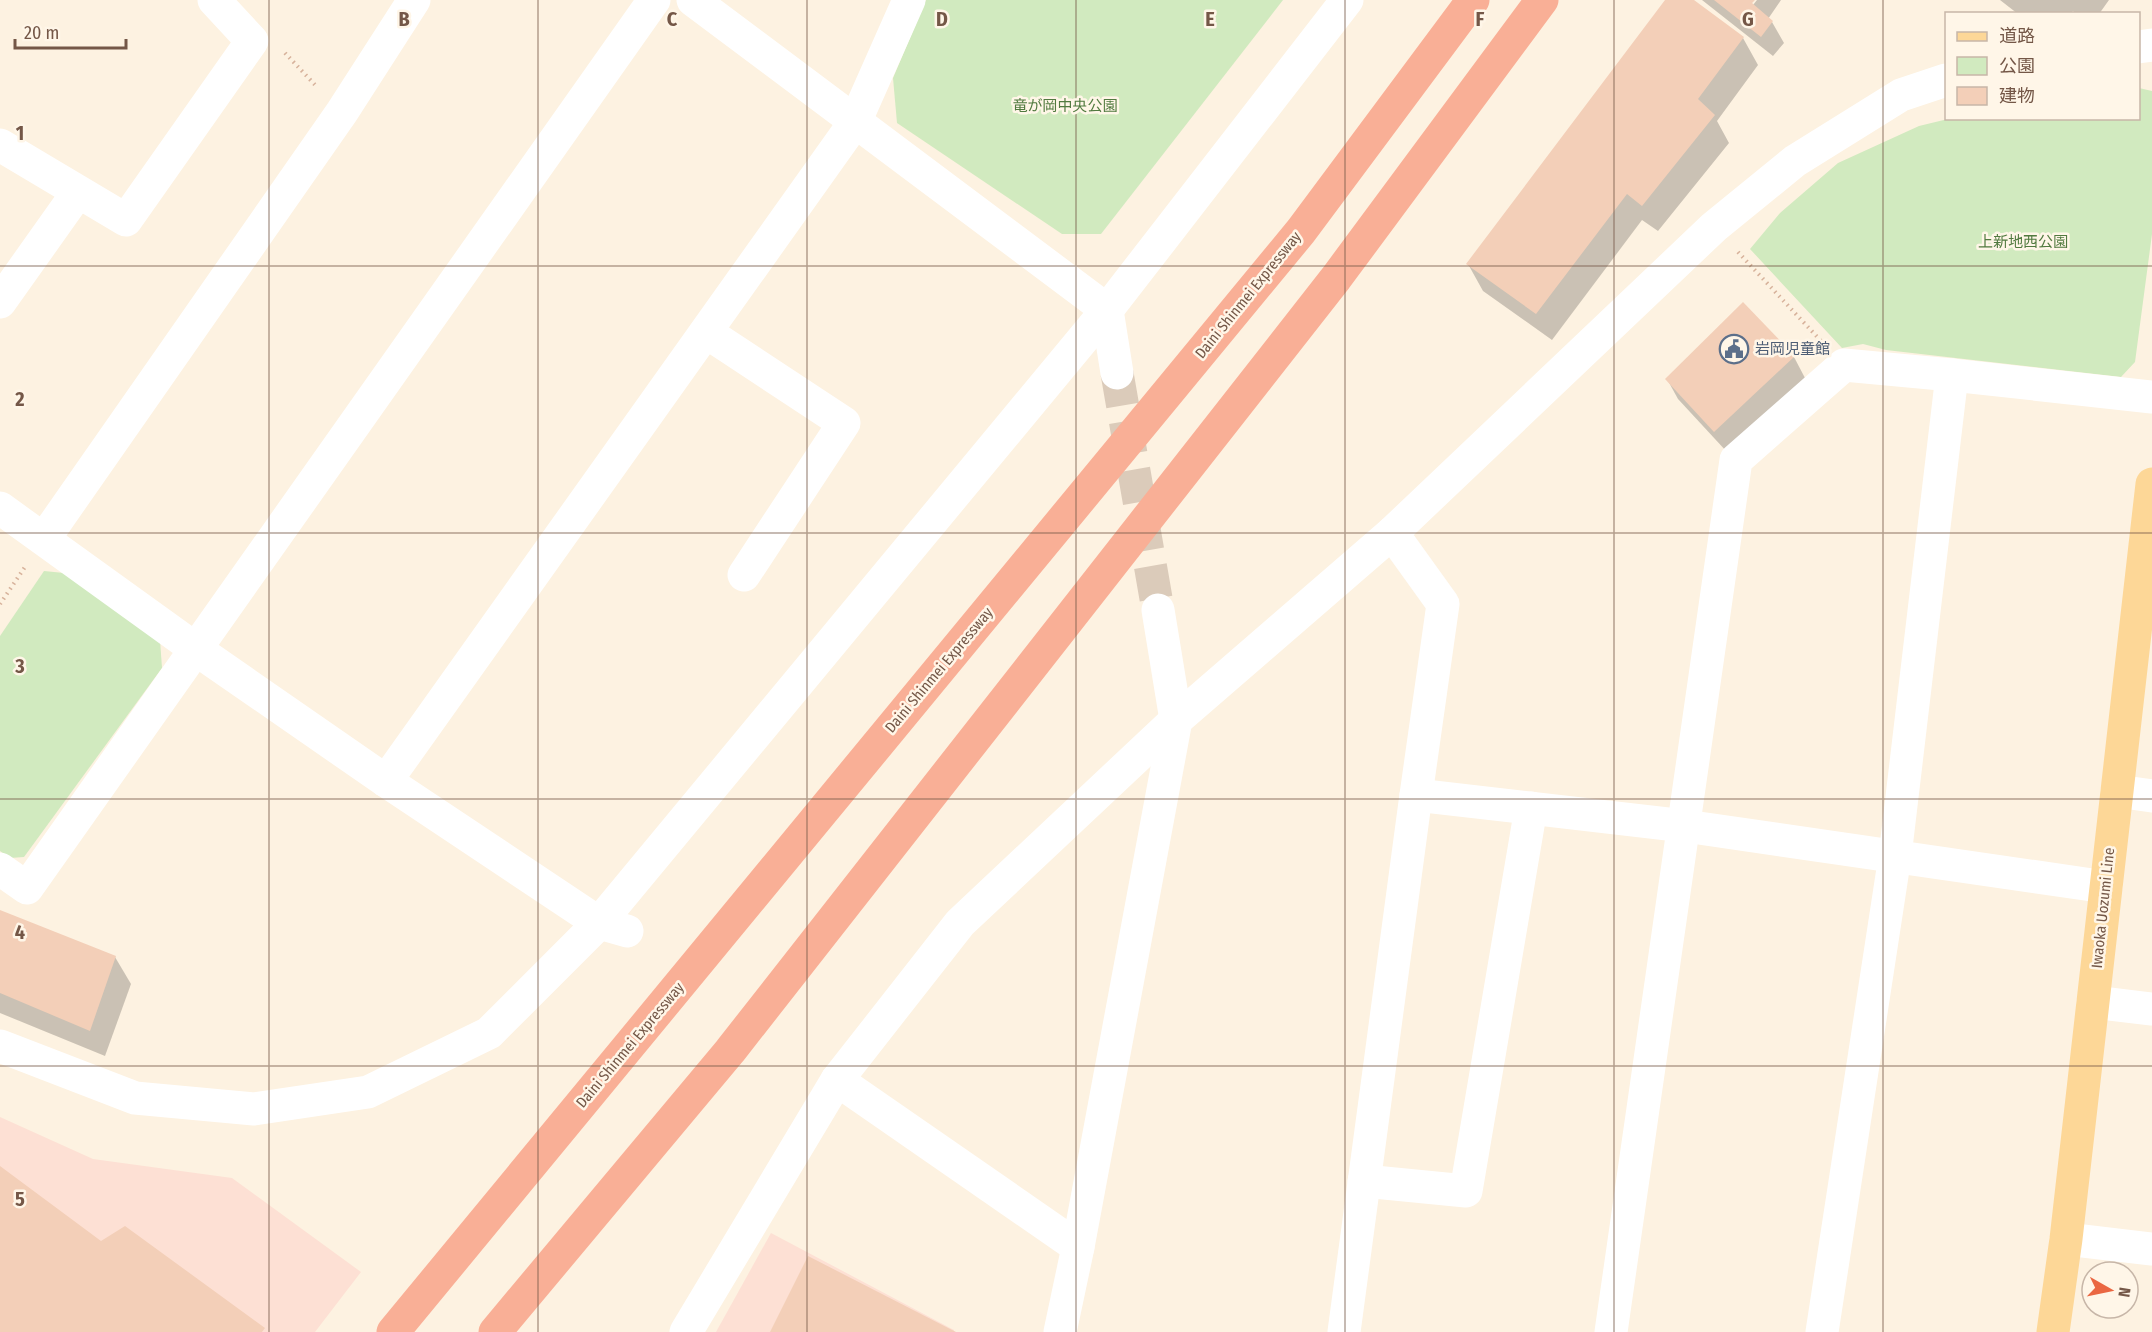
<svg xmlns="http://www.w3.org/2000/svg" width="2152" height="1332" font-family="'Fira Sans Condensed','Noto Sans JP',sans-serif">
  <rect width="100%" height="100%" fill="#fdf2e1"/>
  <g fill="#fde0d4">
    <path d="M 0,1117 L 93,1159 L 232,1178 L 361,1272 L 315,1332 L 0,1332 Z"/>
    <path d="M 771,1233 L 954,1330 L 954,1332 L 716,1332 Z"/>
  </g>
  <g fill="#d1eabf">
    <path d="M 926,0 L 1283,0 L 1101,234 L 1062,234 L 897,123 L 893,78 Z"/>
    <path d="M 2139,88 L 2152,91 L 2152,234 L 2135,362 L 2121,377 L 1886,350 L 1863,344 L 1842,348 L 1750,249 L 1780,213 L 1838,163 L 1919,126 L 1952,118 L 2138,118 Z"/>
    <path d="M 44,571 L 64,573 L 160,640 L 162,668 L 24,857 L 10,858 L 0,851 L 0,636 Z"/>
  </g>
  <g fill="#0003">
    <path d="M 1667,0 L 1692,0 L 1743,38 L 1758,65 L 1717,121 L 1729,143 L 1658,231 L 1642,220 L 1552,340 L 1483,291 L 1468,264 Z"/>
    <path d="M 1702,0 L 1753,0 L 1749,10 L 1757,0 L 1781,0 L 1768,19 L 1772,22 L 1784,43 L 1773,56 Z"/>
    <path d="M 2000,0 L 2109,0 L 2099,14 L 2076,14 L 2073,11 L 2070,14 L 2018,14 Z"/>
    <path d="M 1743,304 L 1794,357 L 1805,378 L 1727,452 L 1678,399 L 1667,379 Z"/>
    <path d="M 0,911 L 115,957 L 131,984 L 105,1056 L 0,1013 Z"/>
  </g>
  <g fill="#f3cfb8">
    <path d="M 1665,0 L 1694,0 L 1744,37 L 1698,99 L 1715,115 L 1642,206 L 1627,194 L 1536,314 L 1466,264 Z"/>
    <path d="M 1714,0 L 1755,0 L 1752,3 L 1773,21 L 1761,37 Z"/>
    <path d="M 1743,302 L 1795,356 L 1714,432 L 1665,379 Z"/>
    <path d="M 0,910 L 116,956 L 90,1031 L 0,993 Z"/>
    <path d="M 0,1166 L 101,1241 L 125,1226 L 265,1328 L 262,1332 L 0,1332 Z"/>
    <path d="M 808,1256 L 956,1332 L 770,1332 Z"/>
  </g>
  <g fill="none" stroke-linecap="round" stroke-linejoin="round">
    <path stroke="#dbcbba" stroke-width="33" stroke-dasharray="33 16" stroke-linecap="butt" d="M 1117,373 L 1158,610"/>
    <g stroke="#d7b29b" stroke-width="4" stroke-dasharray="1.5 4.5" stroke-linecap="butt">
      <path d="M 285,53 L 317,87"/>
      <path d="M 1738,252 L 1821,341"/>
      <path d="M 0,604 L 25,567"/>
    </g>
    <g stroke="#fff" stroke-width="33">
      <path d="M 693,0 L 1107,310 L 1117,373"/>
      <path d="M 2138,47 L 2152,45"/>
      <path d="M 0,145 L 126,220 L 252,41 L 214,0"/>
      <path d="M 0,302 L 78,192"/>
      <path d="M 706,332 L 844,423 L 744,575"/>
      <path d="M 0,508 L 197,650 L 386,781 L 599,923 L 627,931"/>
      <path d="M 44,539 L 342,112 L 414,0"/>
      <path d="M 386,781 L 855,122 L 909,0"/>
      <path d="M 2117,791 L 2152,796"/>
      <path d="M 1416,795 L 1685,826 L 2106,887"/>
      <path d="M 0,869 L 27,888 L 654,0"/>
      <path d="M 2093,1002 L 2152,1009"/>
      <path d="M 0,1046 L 135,1098 L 254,1109 L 368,1092 L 489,1033 L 599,923 L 1107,310 L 1347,0"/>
      <path d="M 837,1080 L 1078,1247"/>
      <path d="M 1364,1181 L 1466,1191 L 1531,808"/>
      <path d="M 2066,1239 L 2152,1249"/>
      <path d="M 686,1332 L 837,1080 L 960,923 L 1176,720 L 1392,533 L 1714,227 L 1795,161 L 1901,95 L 1946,80"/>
      <path d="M 1060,1332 L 1078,1247 L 1176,720 L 1158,610"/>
      <path d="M 1344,1332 L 1416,795 L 1443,604 L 1392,533"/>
      <path d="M 1611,1332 L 1736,460 L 1844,365 L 1952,375 L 2152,397"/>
      <path d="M 1822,1332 L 1895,856 L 1952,375"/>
    </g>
    <path stroke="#fdd797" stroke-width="33" d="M 2053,1332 L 2066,1239 L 2152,484"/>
    <g stroke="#f9af96" stroke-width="33">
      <path d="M 393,1332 L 1301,231 L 1473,0"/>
      <path d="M 495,1332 L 730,1051 L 1336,278 L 1542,0"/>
    </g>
  </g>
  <path fill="none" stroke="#745747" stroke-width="1.5" stroke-opacity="0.55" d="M 269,0 L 269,1332M 538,0 L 538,1332M 807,0 L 807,1332M 1076,0 L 1076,1332M 1345,0 L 1345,1332M 1614,0 L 1614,1332M 1883,0 L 1883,1332M 0,266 L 2152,266M 0,533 L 2152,533M 0,799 L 2152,799M 0,1066 L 2152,1066"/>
  <defs>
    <g id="civic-ring" transform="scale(1.5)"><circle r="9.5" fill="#fff6e8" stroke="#5c6f8a" stroke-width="1.5"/><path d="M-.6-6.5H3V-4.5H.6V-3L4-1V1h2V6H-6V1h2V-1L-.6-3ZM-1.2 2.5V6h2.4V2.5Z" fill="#5c6f8a"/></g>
  </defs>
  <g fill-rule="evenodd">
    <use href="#civic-ring" x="1734" y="349"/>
  </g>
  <g text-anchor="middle" stroke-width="5" stroke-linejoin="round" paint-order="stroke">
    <g font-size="15" fill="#517a3f" stroke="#fff6e8">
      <text x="1065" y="111">竜が岡中央公園</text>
      <text x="2023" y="247">上新地西公園</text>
    </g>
    <g font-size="15" fill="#745747" stroke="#fff6e8">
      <text transform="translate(1248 295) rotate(-51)" y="5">Daini Shinmei Expressway</text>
      <text transform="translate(939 670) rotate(-50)" y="5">Daini Shinmei Expressway</text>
      <text transform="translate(2103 908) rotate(-84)" y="5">Iwaoka Uozumi Line</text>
      <text transform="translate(630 1045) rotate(-50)" y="5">Daini Shinmei Expressway</text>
    </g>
    <g font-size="15" fill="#4e5e75" stroke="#fff6e8" text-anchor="start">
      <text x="1755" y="354">岩岡児童館</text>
    </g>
  </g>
  <g font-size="20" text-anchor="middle" font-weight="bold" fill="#745747" stroke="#fff6e8" stroke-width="5" stroke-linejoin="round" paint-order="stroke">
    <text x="404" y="26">B</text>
    <text x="672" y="26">C</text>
    <text x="942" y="26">D</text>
    <text x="1210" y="26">E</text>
    <text x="1480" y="26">F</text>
    <text x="1748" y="26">G</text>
    <text x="20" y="140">1</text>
    <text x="20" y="406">2</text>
    <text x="20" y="673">3</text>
    <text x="20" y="939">4</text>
    <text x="20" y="1206">5</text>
  </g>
  <rect x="1945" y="12" width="195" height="108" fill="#fff6e8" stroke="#c7b6a8" stroke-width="1.5"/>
  <rect x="1957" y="32" width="30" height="9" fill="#fdd797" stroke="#c7b6a8" stroke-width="1.5"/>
  <text x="1999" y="42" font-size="18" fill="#745747">道路</text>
  <rect x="1957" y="57" width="30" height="18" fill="#d1eabf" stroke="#c7b6a8" stroke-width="1.5"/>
  <text x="1999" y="72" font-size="18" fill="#745747">公園</text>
  <rect x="1957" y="87" width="30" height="18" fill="#f3cfb8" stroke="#c7b6a8" stroke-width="1.5"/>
  <text x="1999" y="102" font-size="18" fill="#745747">建物</text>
  <g transform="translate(2110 1290) rotate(99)"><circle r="28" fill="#fff6e8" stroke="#c7b6a8" stroke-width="1.5"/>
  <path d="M0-4.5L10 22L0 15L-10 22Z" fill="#ea6742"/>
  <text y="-9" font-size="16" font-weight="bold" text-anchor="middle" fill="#745747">N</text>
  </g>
  <path d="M15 39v9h111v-9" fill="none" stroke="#745747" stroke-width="3"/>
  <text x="24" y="39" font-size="18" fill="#745747" stroke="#fff6e8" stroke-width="4.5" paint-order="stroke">20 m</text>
</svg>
